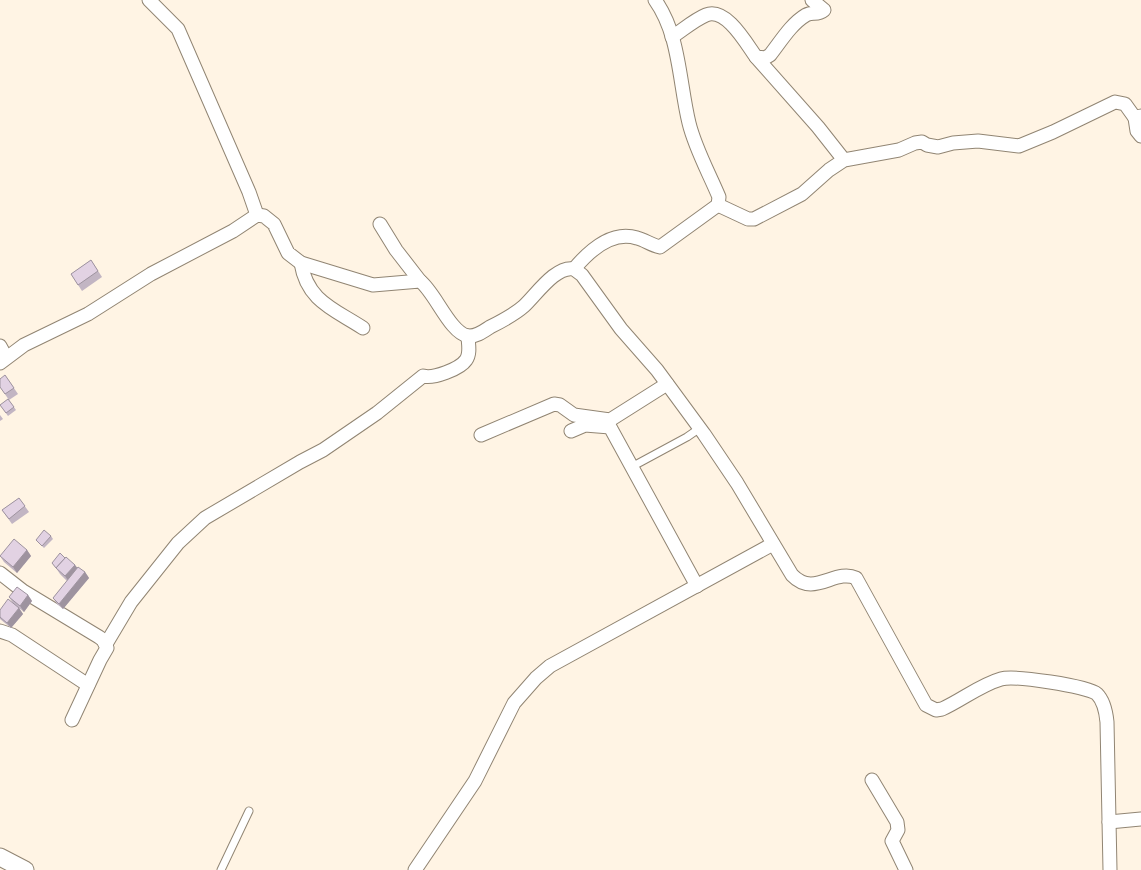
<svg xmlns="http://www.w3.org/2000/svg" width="1141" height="870" font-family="Jost,sans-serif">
  <rect width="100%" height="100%" fill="#fff4e4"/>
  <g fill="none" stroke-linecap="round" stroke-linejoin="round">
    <g stroke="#918573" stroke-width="9">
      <g id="service">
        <path d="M 637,464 L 687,437 L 700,428"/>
        <path d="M 221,870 L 249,811"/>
      </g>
    </g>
    <g stroke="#918573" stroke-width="15">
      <g id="minor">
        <path d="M 149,0 L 178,29 L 249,192 L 257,215"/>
        <path d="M 672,37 C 683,30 694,20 706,15 C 726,7 746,43 756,57 L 765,58 L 770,55 C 781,41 791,24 806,15 C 813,11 817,16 824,10 L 812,0"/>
        <path d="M 756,57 L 818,127 L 844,160"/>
        <path d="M 1135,118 L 1137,131 L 1141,136"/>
        <path d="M 718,205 L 748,219 L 754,219 L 802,194 L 829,170 L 844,160 L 899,150 L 915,143 L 922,142 L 927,145 L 938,147 L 953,143 L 978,141 L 1019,146 L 1053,132 L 1115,102 L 1125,104 L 1135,118 L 1141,116"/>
        <path d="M 380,224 L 396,250 L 420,281"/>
        <path d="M 301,263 C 307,301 334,309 363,328"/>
        <path d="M 574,269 C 589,251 612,230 637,238 C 645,240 651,245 660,247 L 718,205 L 719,197 C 709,173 695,148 689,123 C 679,82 680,35 655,0"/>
        <path d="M 0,346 L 6,357"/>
        <path d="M 0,363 L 24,345 L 88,314 L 151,274 L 233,231 L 257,215 L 264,216 L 274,224 L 288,253 L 301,263 L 373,285 L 420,281 C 435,292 450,333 468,336 C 476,337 484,331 490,327 C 502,321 514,315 524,306 C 536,295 556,265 574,269 L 582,275 L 621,329 L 657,370 L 704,434 L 737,483 L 792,575 C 814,598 835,568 856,578 L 926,705 L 936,710 L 942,709 C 962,700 980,685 1001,679 C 1014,675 1087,686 1097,694 C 1104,701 1106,712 1107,722 L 1110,870"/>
        <path d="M 571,431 L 585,425 L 610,427 L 697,586"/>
        <path d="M 481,435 L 554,404 L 560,405 L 574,415 L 610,420 L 667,384"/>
        <path d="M 0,573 L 23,591 L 99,637 L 103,640 L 107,648 L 100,660 L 72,720"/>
        <path d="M 0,631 L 12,635 L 88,685"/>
        <path d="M 106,644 L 131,602 L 178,543 L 205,518 L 300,462 L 323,450 L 377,413 L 423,376 C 433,379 460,369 466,360 C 471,353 468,343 468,336"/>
        <path d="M 872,780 L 897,822 L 898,830 L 892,841 L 906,870"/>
        <path d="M 1109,822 L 1141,819"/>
        <path d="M 415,870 L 475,781 L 514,703 L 536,678 L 550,666 L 773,544"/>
      </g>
    </g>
    <g stroke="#918573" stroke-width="19">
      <path id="tertiary" d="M 0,857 L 25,870"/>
    </g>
    <use href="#service" stroke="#fff" stroke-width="7"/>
    <use href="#minor" stroke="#fff" stroke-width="13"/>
    <use href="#tertiary" stroke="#fff" stroke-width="17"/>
  </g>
  <g fill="#c2b5c3">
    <path d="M 91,260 L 102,277 L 82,291 L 71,274 Z"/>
    <path d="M 5,375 L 18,394 L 9,400 L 0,387 Z"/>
    <path d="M 8,399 L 16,410 L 8,416 L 0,405 Z"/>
    <path d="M 0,415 L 3,419 L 0,421 Z"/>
    <path d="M 19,498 L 29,512 L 12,524 L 2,510 Z"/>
    <path d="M 51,536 L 53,539 L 44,548 L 36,540 Z"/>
    <path d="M 27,550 L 31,556 L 17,573 L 4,562 L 0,556 Z"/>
    <path d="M 65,558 L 75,565 L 77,568 L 85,572 L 89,578 L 63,609 L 57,604 L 53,598 L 67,581 L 60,574 L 56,568 L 52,563 Z"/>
    <path d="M 28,595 L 32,601 L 24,612 L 19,608 L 23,614 L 11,628 L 0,619 L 0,610 L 13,603 L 9,597 Z"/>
  </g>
  <g fill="#9e939f">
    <path d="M 27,550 L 31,556 L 17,573 L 13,567 Z"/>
    <path d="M 75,565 L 79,570 L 69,582 L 65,576 Z"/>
    <path d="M 85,572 L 89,578 L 63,609 L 59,604 Z"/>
    <path d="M 28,595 L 32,601 L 24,612 L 20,606 Z"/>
    <path d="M 19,608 L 23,614 L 11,628 L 7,623 Z"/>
  </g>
  <g fill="#e2d2e3" stroke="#9e939f">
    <path d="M 91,260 L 98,271 L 78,285 L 71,274 Z"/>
    <path d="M 5,375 L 14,388 L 5,394 L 0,387 L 0,379 Z"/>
    <path d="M 8,399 L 14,407 L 6,413 L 0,405 Z"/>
    <path d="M 19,498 L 25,506 L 9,519 L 2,510 Z"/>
    <path d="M 44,530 L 51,536 L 42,546 L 36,540 Z"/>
    <path d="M 14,539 L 27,550 L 13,567 L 0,556 Z"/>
    <path d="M 60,553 L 65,558 L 56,568 L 52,563 Z"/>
    <path d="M 66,557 L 75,565 L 65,576 L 56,568 Z"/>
    <path d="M 78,567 L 85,572 L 59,604 L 53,598 Z"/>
    <path d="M 17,587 L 28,595 L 20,606 L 9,597 Z"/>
    <path d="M 8,599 L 19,608 L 7,623 L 0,617 L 0,610 Z"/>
  </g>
</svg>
